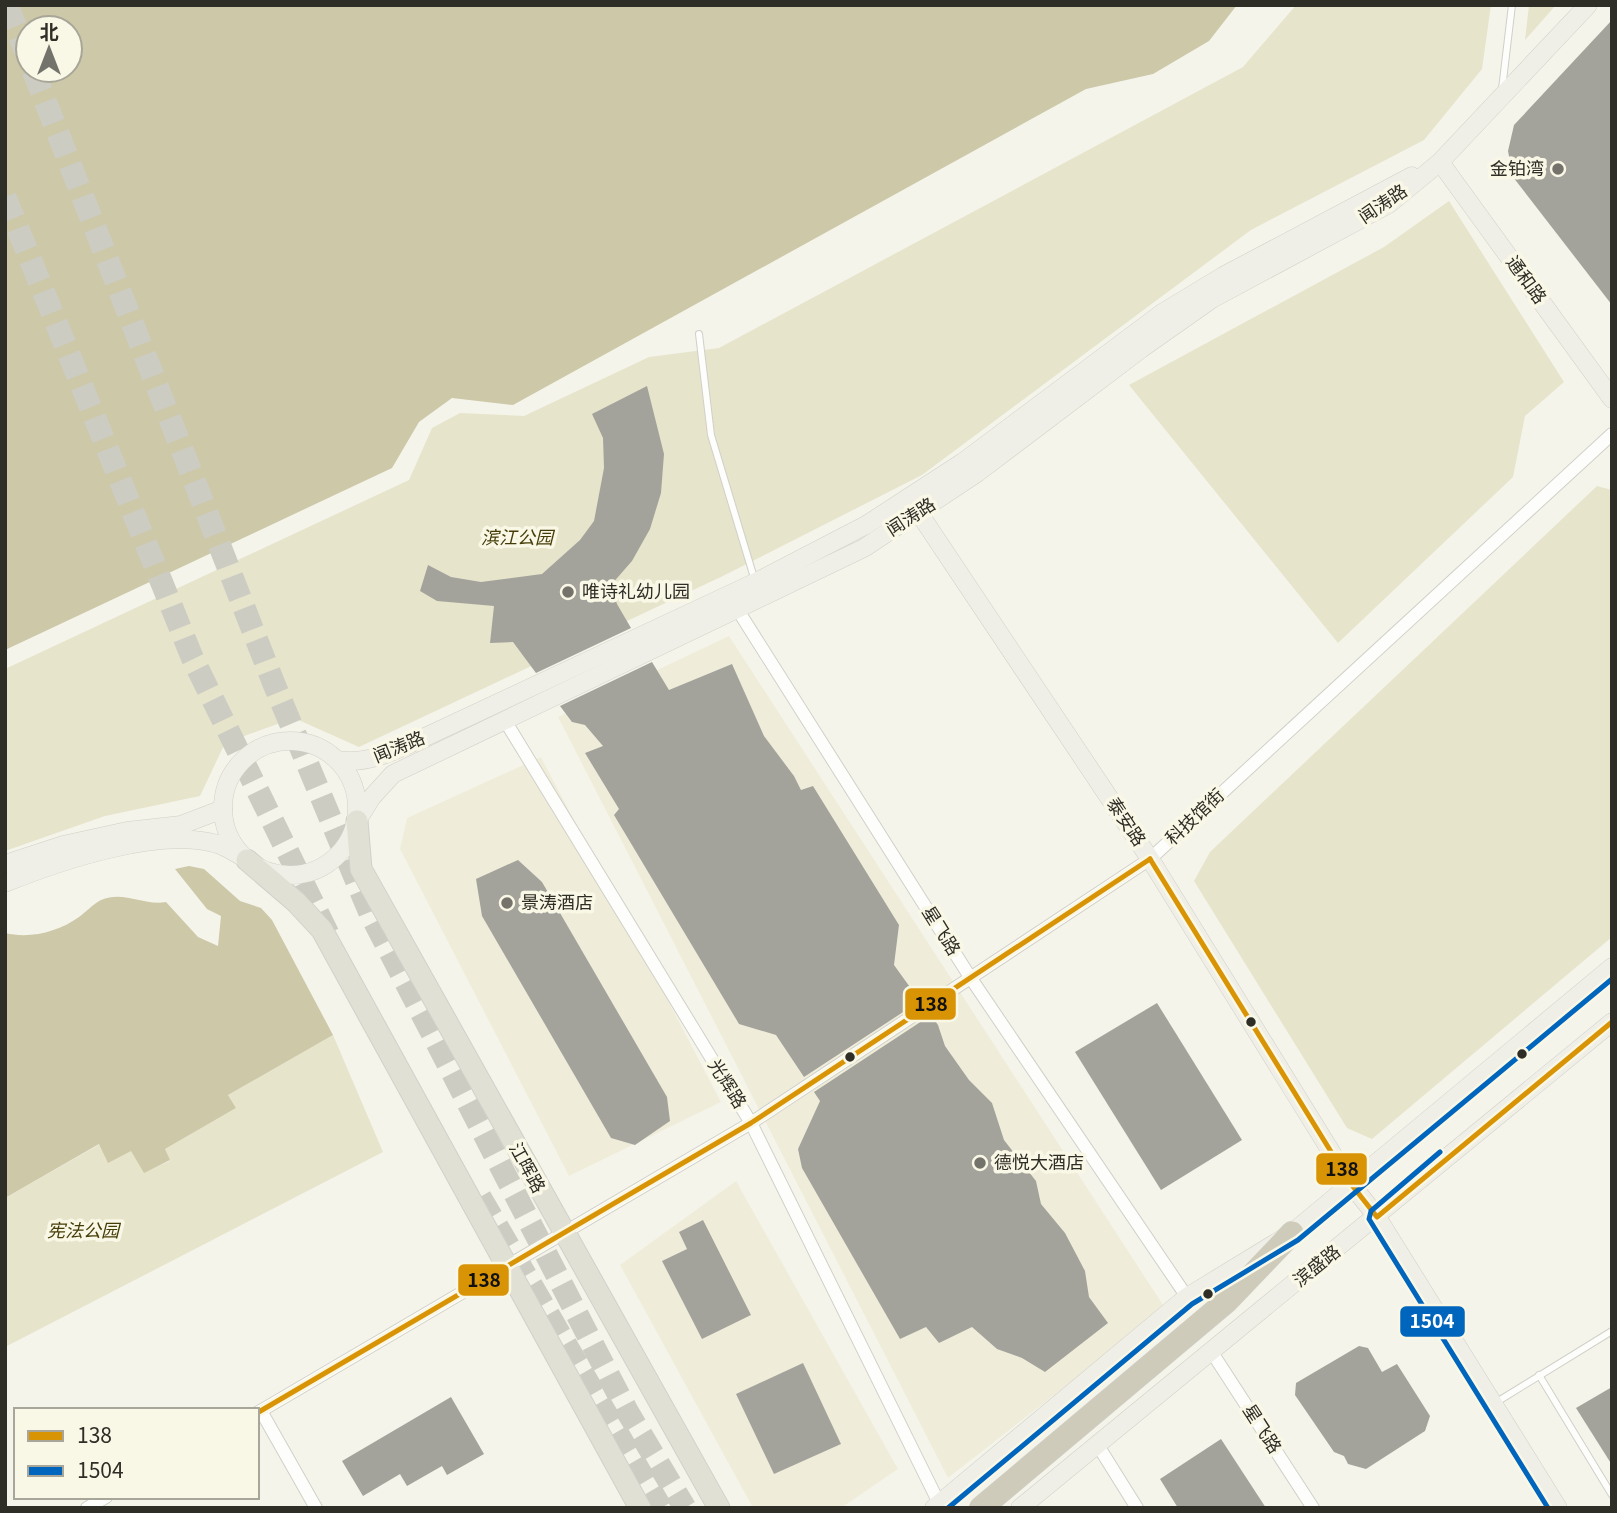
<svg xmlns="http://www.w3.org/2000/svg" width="1617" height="1513" font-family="Georgia,'Noto Sans SC',serif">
  <rect width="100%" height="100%" fill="#f4f4ea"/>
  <g fill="#efedda">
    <path d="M 729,636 L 1165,1308 L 948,1478 L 558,717 Z"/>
    <path d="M 541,757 L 721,1102 L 569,1176 L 400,849 L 407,818 Z"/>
    <path d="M 736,1181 L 898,1469 L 841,1508 L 753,1508 L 620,1265 Z"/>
  </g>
  <g fill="#e7e4cc">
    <path d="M 1296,5 L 1491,5 L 1482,69 L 1424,140 L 1251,230 L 922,475 L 725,575 L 359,747 L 294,718 L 225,743 L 200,796 L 105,816 L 5,851 L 5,669 L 409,480 L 432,428 L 460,413 L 524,416 L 649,357 L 719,348 L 1243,67 Z"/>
    <path d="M 1529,5 L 1556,5 L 1525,40 Z"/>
    <path d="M 1449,201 L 1564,382 L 1525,416 L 1513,477 L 1338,643 L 1129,385 L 1384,247 Z"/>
    <path d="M 1597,486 L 1612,490 L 1612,937 L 1372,1139 L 1347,1128 L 1194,881 L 1210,852 Z"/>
    <path d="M 333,1035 L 383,1152 L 5,1347 L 5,1198 L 100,1144 L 131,1150 L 144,1172 L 170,1161 L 165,1149 L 236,1108 L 228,1095 Z"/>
  </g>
  <g fill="#ccc8a8" fill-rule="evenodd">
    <path d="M 5,5 L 1237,5 L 1209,41 L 1153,74 L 1086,89 L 513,405 L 452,398 L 419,422 L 392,468 L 5,650 ZM 28,28 L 70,28 L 70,70 L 28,70 Z"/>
    <path d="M 189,866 L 204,869 L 240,901 L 261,908 L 272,920 L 333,1035 L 228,1095 L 236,1108 L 165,1149 L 170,1160 L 144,1173 L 131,1151 L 108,1163 L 99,1144 L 5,1198 L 5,933 C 30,939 58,932 79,917 C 86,912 93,904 101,900 C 124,890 143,906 166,902 L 198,937 L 218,946 L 221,916 L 207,909 L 175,869 Z"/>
  </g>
  <g fill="#a3a39c">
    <path d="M 1612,20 L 1612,305 L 1513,177 L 1508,151 L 1514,125 Z"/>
    <path d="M 647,386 L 664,454 L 661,493 L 650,529 L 632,561 L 611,585 L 617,604 L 631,628 L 536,673 L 513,642 L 490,643 L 494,606 L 437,601 L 420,591 L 428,565 L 451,577 L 481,582 L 542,574 L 580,540 L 594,521 L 604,468 L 603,438 L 592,414 Z"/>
    <path d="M 652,662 L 669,690 L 732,664 L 764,736 L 794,776 L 801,790 L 813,786 L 899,925 L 894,965 L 920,1001 L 804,1077 L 776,1035 L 739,1024 L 614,815 L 619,809 L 585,753 L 603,746 L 585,725 L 572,722 L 560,706 Z"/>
    <path d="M 518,860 L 542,882 L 667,1097 L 670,1121 L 635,1145 L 611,1138 L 482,916 L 476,879 Z"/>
    <path d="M 1157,1003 L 1242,1140 L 1161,1190 L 1075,1052 Z"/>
    <path d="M 931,1015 L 938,1025 L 945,1046 L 969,1080 L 992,1103 L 1004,1140 L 1036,1181 L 1041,1204 L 1065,1233 L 1085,1271 L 1089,1297 L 1108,1323 L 1045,1372 L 1022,1358 L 997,1349 L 972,1327 L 939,1343 L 926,1327 L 900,1339 L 802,1168 L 798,1149 L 820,1101 L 814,1092 Z"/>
    <path d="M 703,1220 L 751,1315 L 702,1339 L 662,1261 L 687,1249 L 679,1232 Z"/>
    <path d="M 1359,1346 L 1368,1348 L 1382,1372 L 1397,1364 L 1430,1416 L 1425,1431 L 1366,1469 L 1348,1464 L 1344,1456 L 1334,1452 L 1295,1395 L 1296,1383 Z"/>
    <path d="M 803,1363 L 841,1444 L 774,1474 L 736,1394 Z"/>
    <path d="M 1612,1387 L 1612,1465 L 1576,1408 Z"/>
    <path d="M 451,1397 L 484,1454 L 447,1475 L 442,1466 L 407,1486 L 400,1474 L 363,1496 L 342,1461 Z"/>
    <path d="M 1221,1439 L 1266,1508 L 1178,1508 L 1160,1479 Z"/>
  </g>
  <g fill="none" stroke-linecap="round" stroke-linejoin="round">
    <g stroke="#ccccc3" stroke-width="23" stroke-dasharray="23 11" stroke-linecap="butt">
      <path d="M 7,5 L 28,57"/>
      <path d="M 33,70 L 274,684 L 370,913 L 627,1411 L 685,1508"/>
      <path d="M 5,197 L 192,657 L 328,934"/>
      <path d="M 480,1197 L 661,1508"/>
    </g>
    <g stroke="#d1d0c8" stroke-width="8">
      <g id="lane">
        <path d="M 1502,89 L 1512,5"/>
        <path d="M 699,334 L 711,435 L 755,581"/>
        <path d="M 1539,1375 L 1612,1495"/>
        <path d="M 1495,1403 L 1612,1331"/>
      </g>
    </g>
    <g stroke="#d1d0c8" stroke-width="14">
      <g id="street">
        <path d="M 734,604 L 970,977 L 1187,1297"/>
        <path d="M 504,719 L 751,1123 L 939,1503"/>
        <path d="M 1211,1351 L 1313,1508"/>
        <path d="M 261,1411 L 316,1508"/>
        <path d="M 257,1413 L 751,1123 L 1150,859 L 1612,434"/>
        <path d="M 1097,1444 L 1137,1508"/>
        <path d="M 87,1508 L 106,1497"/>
      </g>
    </g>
    <g stroke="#d1d0c8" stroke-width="19">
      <g id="secondary">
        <path d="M 1440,162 L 1612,399"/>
        <path d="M 913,504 L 1150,859 L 1351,1184 L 1377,1217 L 1558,1508"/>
        <circle cx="290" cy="808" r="67"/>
        <path d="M 337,760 C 369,765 394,751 423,738 L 756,582 L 866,525 L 963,462 L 1162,313 L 1223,276 L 1412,176"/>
        <path d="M 357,821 L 372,797 L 393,774 L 864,548 L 977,473 L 1141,349 L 1212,299 L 1389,204 L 1440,162 L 1588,5"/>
        <path d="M 5,864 L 63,845 L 127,831 L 181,825 L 223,809"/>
        <path d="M 5,883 C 60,861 159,827 217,844 C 225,846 233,852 241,856"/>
        <path d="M 934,1508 L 1187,1297 L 1292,1233 L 1612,967"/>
        <path d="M 1020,1508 L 1612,1022"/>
      </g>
    </g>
    <g stroke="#d1d1cc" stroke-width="23">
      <g id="primary">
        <path d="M 357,821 L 361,869 L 719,1508"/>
        <path d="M 247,860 L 296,902 L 322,930 L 640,1508"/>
      </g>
    </g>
    <g stroke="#d1d1cc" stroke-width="24">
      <path id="highway" d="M 981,1508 L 1227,1301 L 1292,1233"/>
    </g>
    <use href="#lane" stroke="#fdfdfc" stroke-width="6"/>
    <use href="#street" stroke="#fdfdfc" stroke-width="12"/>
    <use href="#secondary" stroke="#efeee7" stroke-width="18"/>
    <use href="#primary" stroke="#e0e0d4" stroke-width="21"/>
    <use href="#highway" stroke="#cecbba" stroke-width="23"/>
    <g stroke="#f9f7e5" stroke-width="10">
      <g id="bus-1">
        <path d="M 1150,859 L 1351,1184 L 1377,1217 L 1612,1022"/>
        <path d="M 257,1413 L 751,1123 L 1150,859"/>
      </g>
    </g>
    <g stroke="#f9f7e5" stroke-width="10">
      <g id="bus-2">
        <path d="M 1440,1152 L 1371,1211 L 1369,1219 L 1548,1508"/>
        <path d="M 948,1508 L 1192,1304 L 1298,1240 L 1612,979"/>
      </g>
    </g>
    <use href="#bus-1" stroke="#d99406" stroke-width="5"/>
    <use href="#bus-2" stroke="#0065bd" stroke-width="5"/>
  </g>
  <g fill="#73736b" stroke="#f9f7e5" stroke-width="2.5">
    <circle cx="1558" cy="169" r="7"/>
    <circle cx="568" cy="592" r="7"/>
    <circle cx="507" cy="903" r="7"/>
    <circle cx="980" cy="1163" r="7"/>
  </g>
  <g fill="#2e2d26" stroke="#f9f7e5" stroke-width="2.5">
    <circle cx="1251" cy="1022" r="6"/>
    <circle cx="1522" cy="1054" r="6"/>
    <circle cx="850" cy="1057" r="6"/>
    <circle cx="1208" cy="1294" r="6"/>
  </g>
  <g text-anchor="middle" stroke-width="7" stroke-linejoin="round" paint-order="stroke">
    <g font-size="18" fill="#2e2d26" stroke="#f9f7e5" text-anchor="start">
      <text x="1544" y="175" text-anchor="end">金铂湾</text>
      <text x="582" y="598">唯诗礼幼儿园</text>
      <text x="521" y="909">景涛酒店</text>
      <text x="994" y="1169">德悦大酒店</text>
    </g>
    <g font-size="18" fill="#2e2d26" stroke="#f9f7e5">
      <text transform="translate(1383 204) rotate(-34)" y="6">闻涛路</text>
      <text transform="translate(1526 280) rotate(54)" y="6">通和路</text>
      <text transform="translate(911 517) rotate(-33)" y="6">闻涛路</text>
      <text transform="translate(399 747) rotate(-22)" y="6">闻涛路</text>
      <text transform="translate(1195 817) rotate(-43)" y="6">科技馆街</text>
      <text transform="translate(1126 822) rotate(56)" y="6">泰安路</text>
      <text transform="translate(941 931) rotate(58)" y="6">星飞路</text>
      <text transform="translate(727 1084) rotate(58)" y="6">光辉路</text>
      <text transform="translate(527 1168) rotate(61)" y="6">江晖路</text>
      <text transform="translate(1317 1266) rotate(-39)" y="6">滨盛路</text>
      <text transform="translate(1262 1429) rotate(57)" y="6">星飞路</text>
    </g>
    <g font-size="18" font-style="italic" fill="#453d09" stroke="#f9f7e5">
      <text x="517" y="544">滨江公园</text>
      <text x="83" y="1237">宪法公园</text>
    </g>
  </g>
  <g stroke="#f9f7e5" stroke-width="2.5">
    <rect x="904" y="987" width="53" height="34" rx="7" fill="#d99406"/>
    <rect x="1315" y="1152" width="53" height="34" rx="7" fill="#d99406"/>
    <rect x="457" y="1263" width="53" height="34" rx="7" fill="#d99406"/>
    <rect x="1399" y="1305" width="67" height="33" rx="7" fill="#0065bd"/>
  </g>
  <g font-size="19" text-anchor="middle" font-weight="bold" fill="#fff">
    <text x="1432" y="1328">1504</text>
  </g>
  <g font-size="19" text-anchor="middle" font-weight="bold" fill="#111">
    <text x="931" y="1011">138</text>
    <text x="1342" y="1176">138</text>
    <text x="484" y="1287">138</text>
  </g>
  <rect width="1617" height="1513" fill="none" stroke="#2e2d26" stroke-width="14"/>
  <rect x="14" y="1408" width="245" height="91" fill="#f9f7e5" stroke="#a8a699" stroke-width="2"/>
  <rect x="28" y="1431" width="35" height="10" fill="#d99406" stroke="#a8a699" stroke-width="2"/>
  <text x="77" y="1443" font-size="21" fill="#2e2d26">138</text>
  <rect x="28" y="1466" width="35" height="10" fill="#0065bd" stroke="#a8a699" stroke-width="2"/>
  <text x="77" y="1478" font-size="21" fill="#2e2d26">1504</text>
  <g transform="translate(49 49)"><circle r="33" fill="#f9f7e5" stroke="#a8a699" stroke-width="2"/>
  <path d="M0-5L12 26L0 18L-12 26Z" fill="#73736b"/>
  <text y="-10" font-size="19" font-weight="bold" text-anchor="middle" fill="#2e2d26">北</text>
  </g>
</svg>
